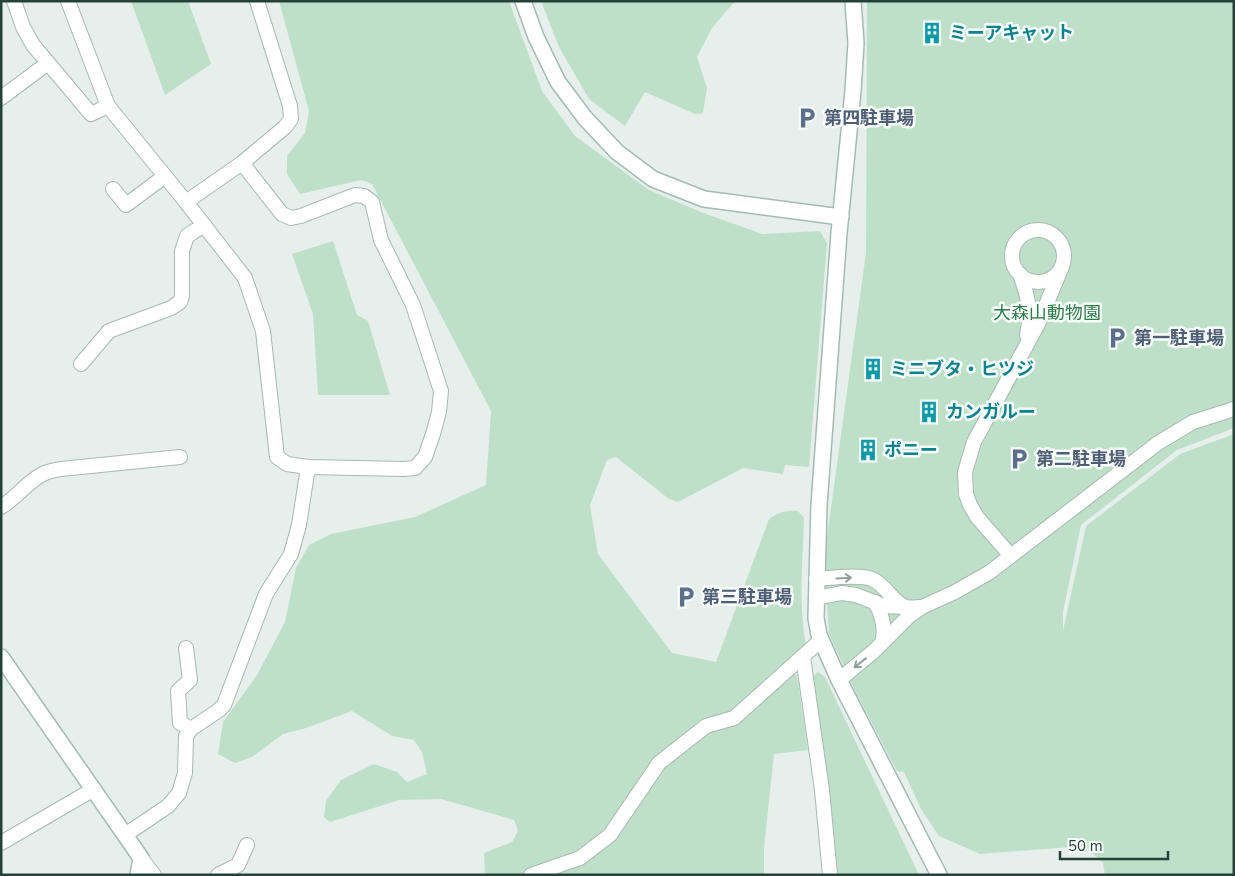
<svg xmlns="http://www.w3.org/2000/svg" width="1235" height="876" font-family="'Nunito Sans','Noto Sans JP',sans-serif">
  <rect width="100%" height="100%" fill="#e6efeb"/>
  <g fill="#bfe0c8">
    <path d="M 131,1 L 188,1 L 211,64 L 165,95 Z"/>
    <path d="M 279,1 L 509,1 L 542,91 L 575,136 L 649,190 L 701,212 L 762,234 L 820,231 L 827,243 L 809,467 L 785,465 L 783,474 L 743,468 L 678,502 L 669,499 L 616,457 L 607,460 L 590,505 L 598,554 L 672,653 L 716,662 L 769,519 C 778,512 787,510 798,511 L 804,518 C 803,560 798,603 806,645 L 781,671 L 797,675 L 808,750 L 774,754 L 764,848 L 764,875 L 485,875 L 484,853 L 512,842 L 518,831 L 514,820 L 441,799 L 399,800 L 330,822 L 324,817 L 326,801 L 341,780 L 374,764 L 397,772 L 407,782 L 427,774 L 422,752 L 414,740 L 392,736 L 352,711 L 303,729 L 283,734 L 252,757 L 235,763 L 218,754 L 223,722 L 257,675 L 285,622 L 296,568 L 309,545 L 331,534 L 415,517 L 486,485 L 491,411 L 372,184 L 361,180 L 300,194 L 287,174 L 287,156 L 305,133 L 309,111 Z"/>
    <path d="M 541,1 L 735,1 L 712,28 L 697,57 L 707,88 L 703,113 L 695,114 L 645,92 L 625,126 L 589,99 L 559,47 Z"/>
    <path d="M 867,1 L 1234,1 L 1234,428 L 1177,450 L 1081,525 L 1063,612 L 1063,631 L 1086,526 L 1180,454 L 1234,434 L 1234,875 L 1105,875 L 1103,863 L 1084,846 L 980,854 L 939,836 L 921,809 L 904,772 L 897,771 L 854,689 L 829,634 L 824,559 L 866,253 Z"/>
    <path d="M 333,241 L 357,315 L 368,321 L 390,395 L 318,395 L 313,314 L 292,254 Z"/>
    <path d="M 818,672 L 825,677 L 919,875 L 836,875 L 812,677 Z"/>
  </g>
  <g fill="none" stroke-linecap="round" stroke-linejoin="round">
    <g stroke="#a8b8b2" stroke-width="16">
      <g id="street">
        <path d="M 14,1 L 23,27 L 33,45 L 91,114 L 108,106"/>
        <path d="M 68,1 L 108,106 L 186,202 L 245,278 L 263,331 L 277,457 L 287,464 L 308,467 L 404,469 L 415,468 L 425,457 L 433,434 L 439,412 L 441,391 L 413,305 L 381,240 L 372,202 L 364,196 L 355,195 L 301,216 L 291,218 L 282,214 L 242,163"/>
        <path d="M 1,98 L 48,63"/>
        <path d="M 113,189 L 126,205 L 165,176"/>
        <path d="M 186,202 L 242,163 L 285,127 L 291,119 L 290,106 L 257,1"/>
        <circle cx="1038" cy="256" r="26"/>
        <path d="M 1020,274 C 1028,297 1032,311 1027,335"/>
        <path d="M 81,364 L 109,331 L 171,308 L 180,302 L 182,296 L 182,251 L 187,236 L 204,225"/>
        <path d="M 1,507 C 17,498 28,480 45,473 C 50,471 56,470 61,469 L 180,457"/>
        <path d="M 1011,556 L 977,517 L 970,505 L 966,494 L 965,472 L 974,442 L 1038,324 L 1061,269"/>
        <path d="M 816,579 C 832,578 858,574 872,579 C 886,585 893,603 906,607 C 910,608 917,607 922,607"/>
        <path d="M 816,598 L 842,593 L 856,595 L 884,606 L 906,607"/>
        <path d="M 875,602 C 882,614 886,630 882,643"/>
        <path d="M 186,648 L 190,680 L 178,691 L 180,723 L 191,729"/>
        <path d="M 803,657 L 822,790 L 830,875"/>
        <path d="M 839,680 L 874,651 L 909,616 L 922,607 L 955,592 L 990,572 L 1158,443 L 1193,422 L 1234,409"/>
        <path d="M 125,835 L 168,806 L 179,793 L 185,773 L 186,736 L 191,729 L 219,710 L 224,705 L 266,594 L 291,554 L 299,525 L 308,467"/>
        <path d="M 1,843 L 94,789"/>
        <path d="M 141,858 L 154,875"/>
        <path d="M 218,875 L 238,865 L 247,845"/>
        <path d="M 531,875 L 580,858 L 610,835 L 659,763 L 706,726 L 734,718 L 821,640"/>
      </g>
    </g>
    <g stroke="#a4bbb3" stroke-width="18">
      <g id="secondary">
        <path d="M 523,1 L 536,37 L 558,82 L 585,118 L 617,152 L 653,179 L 704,199 L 841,217"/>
        <path d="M 853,1 L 856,43 L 853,91 L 839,233 L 819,505 L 816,618 L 819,635 L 839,680 L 939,875"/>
        <path d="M 1,657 L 141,858 L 138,875"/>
      </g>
    </g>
    <use href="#street" stroke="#fff" stroke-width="14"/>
    <use href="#secondary" stroke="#fff" stroke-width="15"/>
  </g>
  <defs><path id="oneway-shaft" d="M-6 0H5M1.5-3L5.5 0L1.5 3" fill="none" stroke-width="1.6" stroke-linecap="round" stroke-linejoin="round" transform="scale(1.25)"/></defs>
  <g stroke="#92a09c">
    <use href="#oneway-shaft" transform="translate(844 578) rotate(-3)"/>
    <use href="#oneway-shaft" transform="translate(860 663) rotate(142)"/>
  </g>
  <defs>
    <g id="building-bare" transform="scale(1.725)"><path d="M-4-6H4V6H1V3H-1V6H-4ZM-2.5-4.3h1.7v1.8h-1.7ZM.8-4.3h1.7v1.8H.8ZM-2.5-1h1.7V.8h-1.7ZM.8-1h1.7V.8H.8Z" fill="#0f9aa8" stroke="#f7fbf9" stroke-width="2.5" paint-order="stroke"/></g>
    <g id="parking-bare" transform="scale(1.725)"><path d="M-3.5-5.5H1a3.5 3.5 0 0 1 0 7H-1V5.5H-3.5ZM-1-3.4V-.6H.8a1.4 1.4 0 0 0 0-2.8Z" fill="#5c6f8a" stroke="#f7fbf9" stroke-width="2.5" paint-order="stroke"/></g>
  </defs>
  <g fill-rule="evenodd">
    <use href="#building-bare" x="932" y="33"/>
    <use href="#parking-bare" x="807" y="118"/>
    <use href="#parking-bare" x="1117" y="338"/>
    <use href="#building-bare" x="873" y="369"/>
    <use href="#building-bare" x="929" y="412"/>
    <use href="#building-bare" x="868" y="450"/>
    <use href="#parking-bare" x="1019" y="459"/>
    <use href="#parking-bare" x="686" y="597"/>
  </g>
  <g text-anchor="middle" stroke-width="5" stroke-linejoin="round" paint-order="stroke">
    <g font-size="18" font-weight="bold" fill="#0d838f" stroke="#f7fbf9" text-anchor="start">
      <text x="949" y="39">ミーアキャット</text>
      <text x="890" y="375">ミニブタ・ヒツジ</text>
      <text x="946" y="418">カンガルー</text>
      <text x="884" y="456">ポニー</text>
    </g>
    <g font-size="18" font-weight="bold" fill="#4e5e75" stroke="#f7fbf9" text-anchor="start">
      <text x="824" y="124">第四駐車場</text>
      <text x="1134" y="344">第一駐車場</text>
      <text x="1036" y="465">第二駐車場</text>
      <text x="702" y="603">第三駐車場</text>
    </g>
    <g font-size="18" fill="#2d7a4b" stroke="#f7fbf9">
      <text x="1047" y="319">大森山動物園</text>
    </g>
  </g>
  <rect width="1235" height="876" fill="none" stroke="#24423a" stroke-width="5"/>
  <path d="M1060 851v8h108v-8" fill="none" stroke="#24423a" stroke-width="2.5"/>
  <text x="1068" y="851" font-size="15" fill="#24423a" stroke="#f7fbf9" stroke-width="4" paint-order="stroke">50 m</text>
</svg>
